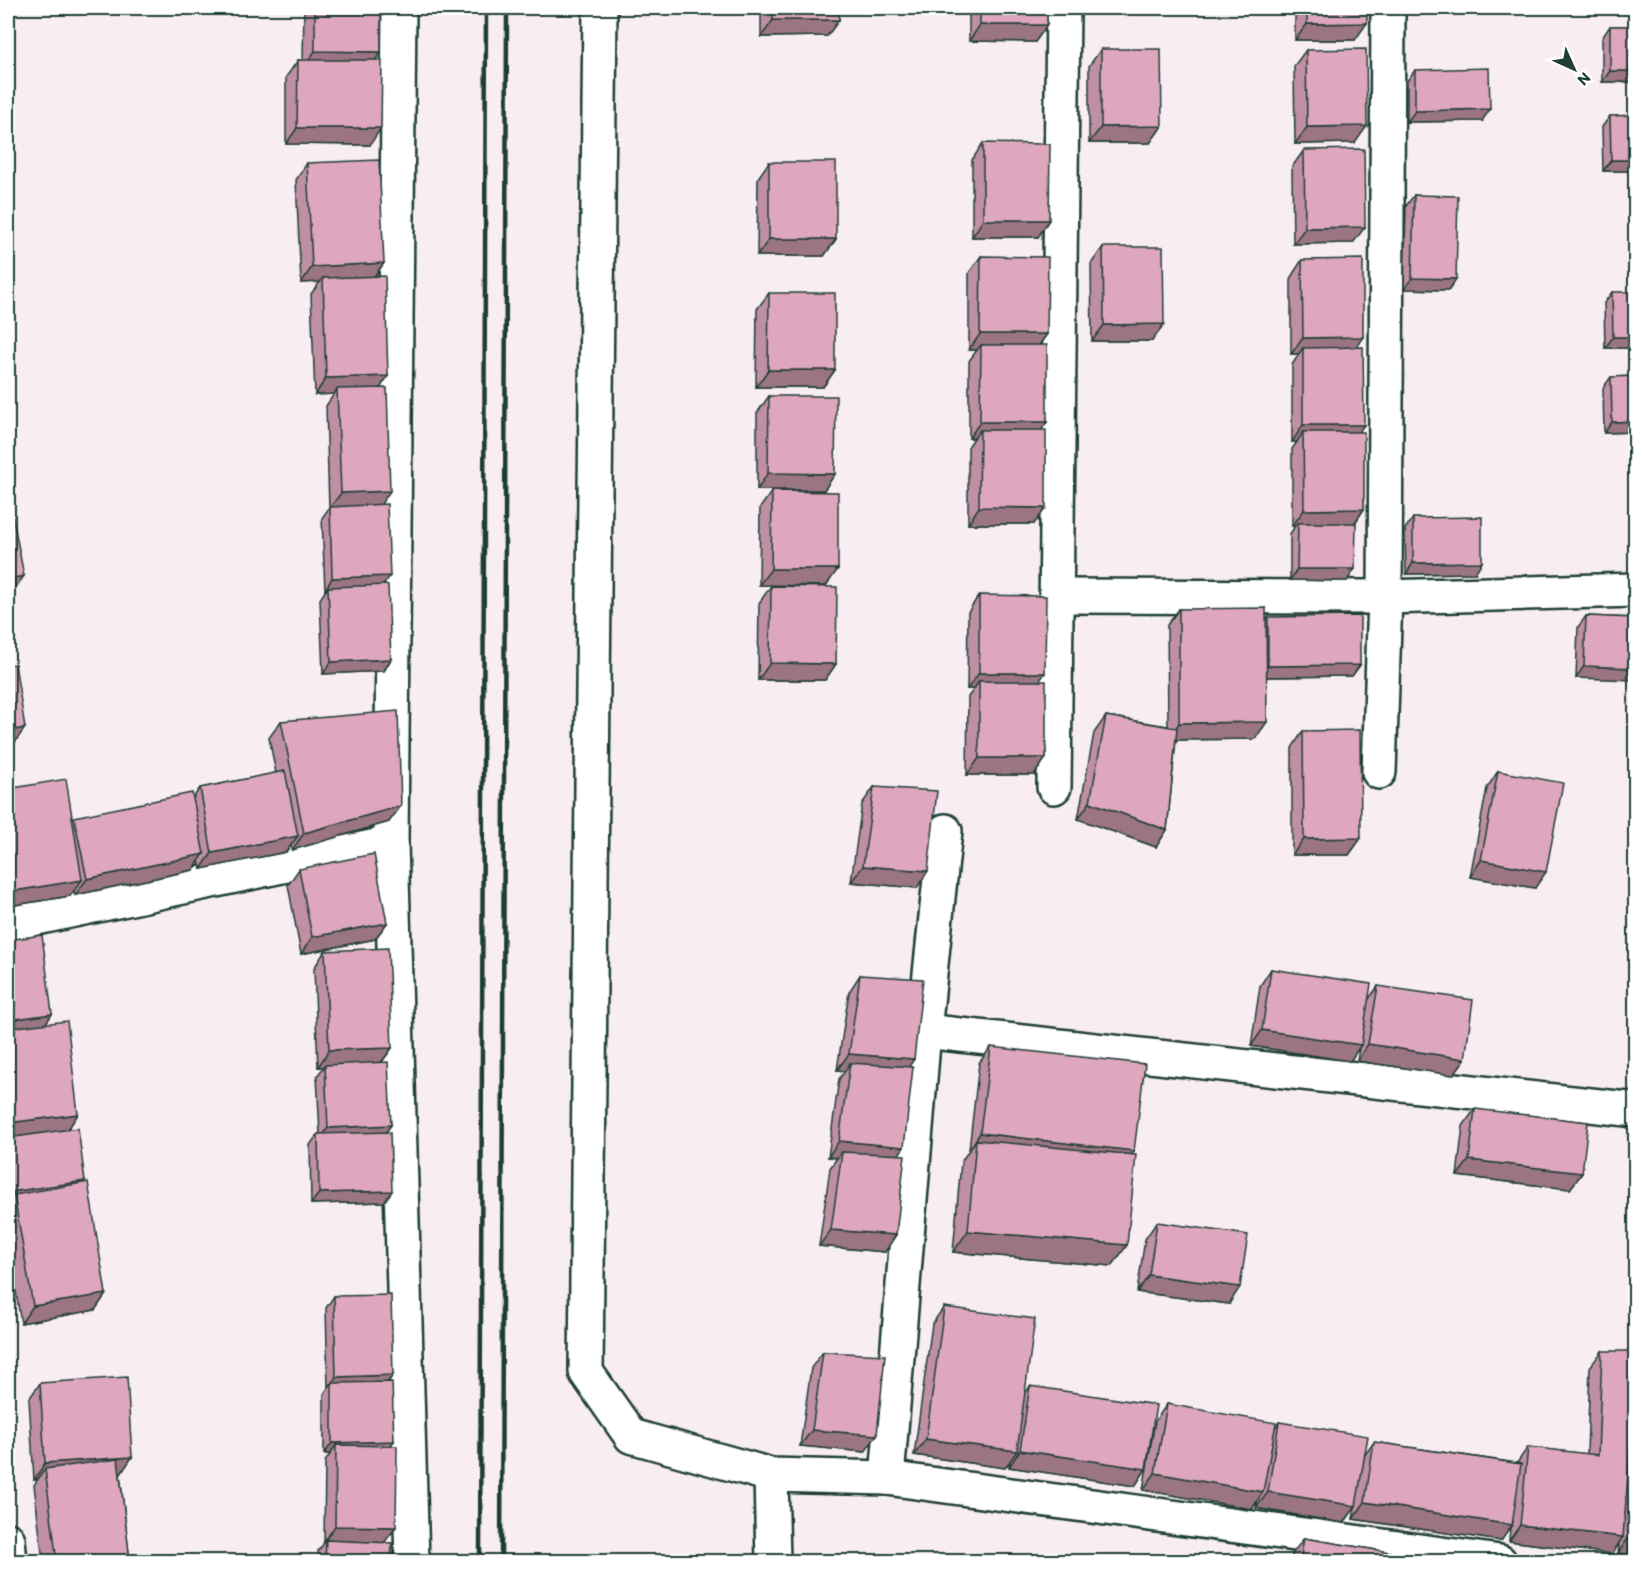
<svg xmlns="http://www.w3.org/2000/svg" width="1643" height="1569" font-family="Itim,sans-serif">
  <rect width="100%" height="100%" fill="#f8edf2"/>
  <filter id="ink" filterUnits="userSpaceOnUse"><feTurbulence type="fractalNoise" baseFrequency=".0167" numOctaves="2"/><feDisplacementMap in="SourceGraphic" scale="12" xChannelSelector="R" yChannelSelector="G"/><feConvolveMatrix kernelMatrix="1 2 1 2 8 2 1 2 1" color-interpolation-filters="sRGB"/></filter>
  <g filter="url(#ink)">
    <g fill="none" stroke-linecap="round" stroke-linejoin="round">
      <g stroke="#1f3d34" stroke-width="38">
        <g id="minor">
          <path d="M 399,8 L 391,843 L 412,1562"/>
          <path d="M 600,8 L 586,1372 L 631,1436 L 771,1475 L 887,1478 L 1500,1562"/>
          <path d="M 1057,596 L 1385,597 L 1636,590"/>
          <path d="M 1379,772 L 1385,597 L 1388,8"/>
          <path d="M 1054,787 L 1063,8"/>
          <path d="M 8,924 L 391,843"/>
          <path d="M 924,1031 L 1636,1110"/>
          <path d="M 771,1475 L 773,1562"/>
          <path d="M 887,1478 L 924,1031 L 945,831"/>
          <path d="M 8,1540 L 10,1562"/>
        </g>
      </g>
      <use href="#minor" stroke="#fff" stroke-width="33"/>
      <g stroke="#1f3d34" stroke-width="4.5">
        <path d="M 480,1562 L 486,8"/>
        <path d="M 501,1562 L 507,8"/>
      </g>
    </g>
    <g fill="#bf90a3" stroke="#1f3d34" stroke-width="1.5">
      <path d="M 304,8 L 381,8 L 381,52 L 375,60 L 370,145 L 286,144 L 286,77 L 298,60 L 303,60 Z"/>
      <path d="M 761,8 L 839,8 L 839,20 L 827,36 L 761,37 Z"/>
      <path d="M 969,8 L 1047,8 L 1047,25 L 1035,42 L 969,41 Z"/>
      <path d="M 1295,8 L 1367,8 L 1355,40 L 1295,40 Z"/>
      <path d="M 1610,26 L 1635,26 L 1635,82 L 1602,82 L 1602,38 Z"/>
      <path d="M 1101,49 L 1162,126 L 1150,143 L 1089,143 L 1089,66 Z"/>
      <path d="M 1306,50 L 1355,143 L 1295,144 L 1294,66 Z"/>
      <path d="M 1415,70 L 1482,121 L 1407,122 L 1407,81 Z"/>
      <path d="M 1610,116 L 1635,171 L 1603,171 L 1602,127 Z"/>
      <path d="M 983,143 L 1038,237 L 972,237 L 972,160 Z"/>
      <path d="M 1304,150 L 1353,243 L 1293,244 L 1292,167 Z"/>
      <path d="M 769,162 L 836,239 L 824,256 L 757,256 L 758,178 Z"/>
      <path d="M 307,163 L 384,263 L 375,276 L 388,376 L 380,388 L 380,505 L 384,585 L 391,659 L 384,671 L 323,674 L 320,599 L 326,590 L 325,590 L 322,518 L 329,508 L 326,406 L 334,394 L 315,395 L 311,294 L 320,282 L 301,283 L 296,180 Z"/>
      <path d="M 1414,195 L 1449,290 L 1404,289 L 1406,206 Z"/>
      <path d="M 1103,247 L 1152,341 L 1092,341 L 1091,264 Z"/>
      <path d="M 981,256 L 1047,334 L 1039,345 L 1047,422 L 1041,430 L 1034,524 L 968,524 L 968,447 L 974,438 L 969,438 L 969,361 L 977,350 L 969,350 L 969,273 Z"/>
      <path d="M 1302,260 L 1356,348 L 1359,432 L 1364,509 L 1355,523 L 1347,581 L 1290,580 L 1290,534 L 1295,526 L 1292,526 L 1292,449 L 1297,442 L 1292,442 L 1292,365 L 1299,354 L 1291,354 L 1291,277 Z"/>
      <path d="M 1612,292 L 1635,348 L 1605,348 L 1604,303 Z"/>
      <path d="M 769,293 L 835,370 L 823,387 L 756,387 L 757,309 Z"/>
      <path d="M 1635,376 L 1635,432 L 1604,433 L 1603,388 L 1611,377 Z"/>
      <path d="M 769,396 L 835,474 L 824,490 L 757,490 L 757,413 Z"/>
      <path d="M 772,491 L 826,586 L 759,585 L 760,508 Z"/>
      <path d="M 1413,518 L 1475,573 L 1406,574 L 1405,529 Z"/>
      <path d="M 771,586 L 836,664 L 825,680 L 758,680 L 759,603 Z"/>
      <path d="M 979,595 L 1040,681 L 1046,758 L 1034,775 L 967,775 L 968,697 L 974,689 L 967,689 L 968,612 Z"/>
      <path d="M 1179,609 L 1266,619 L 1268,617 L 1360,665 L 1352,676 L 1266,677 L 1255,739 L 1176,740 L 1167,830 L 1156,847 L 1078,819 L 1094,733 L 1106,716 L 1168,726 L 1167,625 Z"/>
      <path d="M 1586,616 L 1635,618 L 1576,678 L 1578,627 Z"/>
      <path d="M 281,721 L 389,822 L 292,850 L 291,845 L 286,852 L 201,869 L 199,861 L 193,870 L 75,895 L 74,891 L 70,896 L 8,906 L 8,789 L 72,819 L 74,817 L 193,798 L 200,788 L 276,773 L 269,738 Z"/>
      <path d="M 1303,731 L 1361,838 L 1349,855 L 1292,855 L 1292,748 Z"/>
      <path d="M 1498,771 L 1535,888 L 1470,877 L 1487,788 Z"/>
      <path d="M 874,787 L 917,888 L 851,882 L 862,804 Z"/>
      <path d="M 299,869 L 387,923 L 375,939 L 301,954 L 288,885 Z"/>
      <path d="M 8,940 L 52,1014 L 46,1023 L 78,1114 L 68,1129 L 85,1181 L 84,1183 L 106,1294 L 95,1310 L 21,1323 L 8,1242 L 8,1204 L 9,1202 L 8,1202 Z"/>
      <path d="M 325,951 L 392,1048 L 382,1062 L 391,1125 L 386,1132 L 384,1202 L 311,1204 L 310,1145 L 318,1134 L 320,1134 L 317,1076 L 324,1067 L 318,1067 L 314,968 Z"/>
      <path d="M 1271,969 L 1368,1000 L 1378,986 L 1465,1059 L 1453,1075 L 1357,1061 L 1359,1048 L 1350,1061 L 1251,1046 L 1260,986 Z"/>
      <path d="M 860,975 L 914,1059 L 909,1066 L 904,1147 L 898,1155 L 885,1252 L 819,1246 L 830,1168 L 837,1158 L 828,1157 L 839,1079 L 845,1071 L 837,1070 L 849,992 Z"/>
      <path d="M 991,1047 L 1134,1151 L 1131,1155 L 1127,1245 L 1112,1266 L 953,1252 L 961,1162 L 969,1150 L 979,1063 Z"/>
      <path d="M 1475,1109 L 1582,1173 L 1570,1189 L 1457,1176 L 1463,1126 Z"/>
      <path d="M 1157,1222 L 1229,1304 L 1137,1292 L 1145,1239 Z"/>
      <path d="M 334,1296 L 393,1375 L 388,1382 L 394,1441 L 390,1446 L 385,1542 L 391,1562 L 318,1562 L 318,1551 L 324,1543 L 325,1462 L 330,1454 L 324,1454 L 324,1394 L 328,1388 L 326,1308 Z"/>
      <path d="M 944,1307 L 1024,1395 L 1030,1386 L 1146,1469 L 1135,1486 L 1009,1467 L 1010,1461 L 1005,1468 L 914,1455 L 932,1324 Z"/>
      <path d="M 1602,1351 L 1631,1443 L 1635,1437 L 1635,1555 L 1618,1553 L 1619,1544 L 1612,1554 L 1509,1541 L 1510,1527 L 1501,1541 L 1353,1519 L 1355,1507 L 1344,1523 L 1256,1508 L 1258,1501 L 1252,1509 L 1143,1490 L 1155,1421 L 1167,1404 L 1275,1428 L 1279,1422 L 1364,1456 L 1374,1442 L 1517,1463 L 1528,1447 L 1587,1454 L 1590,1367 Z"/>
      <path d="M 823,1352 L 865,1452 L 800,1446 L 811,1368 Z"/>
      <path d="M 40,1383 L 132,1457 L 120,1474 L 130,1562 L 43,1562 L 34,1485 L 38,1479 L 34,1480 L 29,1399 Z"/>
      <path d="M 1304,1538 L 1449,1562 L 1291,1562 L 1292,1554 Z"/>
    </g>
    <g fill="#9b7584" stroke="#1f3d34" stroke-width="1.5">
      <path d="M 773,20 L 839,20 L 827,36 L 761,37 Z"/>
      <path d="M 1367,23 L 1355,40 L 1295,40 L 1307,24 Z"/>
      <path d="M 980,25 L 1047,25 L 1035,42 L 969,41 Z"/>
      <path d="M 315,51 L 381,52 L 369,69 L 303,68 Z"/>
      <path d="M 1610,71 L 1635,71 L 1635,82 L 1602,82 Z"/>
      <path d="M 1490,109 L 1482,121 L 1407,122 L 1415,111 Z"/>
      <path d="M 1162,126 L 1150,143 L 1089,143 L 1101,127 Z"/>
      <path d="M 1367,126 L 1355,143 L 1295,144 L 1307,127 Z"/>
      <path d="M 297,128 L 381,128 L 370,145 L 286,144 Z"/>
      <path d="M 1611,160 L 1635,160 L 1635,171 L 1603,171 Z"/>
      <path d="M 983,220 L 1049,220 L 1038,237 L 972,237 Z"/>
      <path d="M 1365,227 L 1353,243 L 1293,244 L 1305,228 Z"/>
      <path d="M 769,239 L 836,239 L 824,256 L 757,256 Z"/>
      <path d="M 384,263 L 372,279 L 323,278 L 320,282 L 301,283 L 312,267 Z"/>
      <path d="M 1412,278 L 1456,279 L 1449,290 L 1404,289 Z"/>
      <path d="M 1164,324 L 1152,341 L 1092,341 L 1104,325 Z"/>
      <path d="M 980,334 L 1047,334 L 1035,351 L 981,345 L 977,350 L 969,350 Z"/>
      <path d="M 1363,337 L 1352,353 L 1303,348 L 1299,354 L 1291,354 L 1303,338 Z"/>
      <path d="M 1613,337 L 1635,337 L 1635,348 L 1605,348 Z"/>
      <path d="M 768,370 L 835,370 L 823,387 L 756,387 Z"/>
      <path d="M 388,376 L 377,393 L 337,389 L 334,394 L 315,395 L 326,378 Z"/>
      <path d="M 1635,421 L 1635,432 L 1604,433 L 1612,422 Z"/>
      <path d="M 980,422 L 1047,422 L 1035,439 L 980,430 L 974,438 L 969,438 Z"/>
      <path d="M 1303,425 L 1364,425 L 1352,441 L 1303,432 L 1297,442 L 1292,442 Z"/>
      <path d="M 768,473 L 835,474 L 824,490 L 757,490 Z"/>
      <path d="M 390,491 L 379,507 L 329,509 L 341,493 Z"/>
      <path d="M 979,507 L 1046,508 L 1034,524 L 968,524 Z"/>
      <path d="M 1364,509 L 1353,525 L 1298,523 L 1295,526 L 1292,526 L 1304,510 Z"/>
      <path d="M 1482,562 L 1475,573 L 1406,574 L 1413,563 Z"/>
      <path d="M 771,569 L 838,569 L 826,586 L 759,585 Z"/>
      <path d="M 1297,569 L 1355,569 L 1347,581 L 1290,580 Z"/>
      <path d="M 24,576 L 8,598 L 8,579 Z"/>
      <path d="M 390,576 L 382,587 L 328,587 L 326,590 L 325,590 L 332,578 Z"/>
      <path d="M 391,659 L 384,671 L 323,674 L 331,662 Z"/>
      <path d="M 770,663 L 836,664 L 825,680 L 758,680 Z"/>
      <path d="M 1360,665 L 1352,676 L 1260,677 L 1268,666 Z"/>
      <path d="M 1584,666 L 1635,668 L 1635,680 L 1576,678 Z"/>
      <path d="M 979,673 L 1045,673 L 1034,689 L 979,681 L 974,689 L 967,689 Z"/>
      <path d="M 1267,722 L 1255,739 L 1168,740 L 1179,723 Z"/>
      <path d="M 25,728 L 13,745 L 8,745 L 8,731 Z"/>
      <path d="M 979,758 L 1046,758 L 1034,775 L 967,775 Z"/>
      <path d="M 1090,802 L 1167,830 L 1156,847 L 1078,819 Z"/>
      <path d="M 401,806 L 389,822 L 292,850 L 304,833 Z"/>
      <path d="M 298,836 L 286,852 L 201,869 L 212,853 Z"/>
      <path d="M 1361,838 L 1349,855 L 1292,855 L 1304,839 Z"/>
      <path d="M 204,854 L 193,870 L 75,895 L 87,879 Z"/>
      <path d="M 1481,860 L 1546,872 L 1535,888 L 1470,877 Z"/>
      <path d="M 863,866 L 928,871 L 917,888 L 851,882 Z"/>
      <path d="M 82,880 L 70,896 L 8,906 L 8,892 Z"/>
      <path d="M 387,923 L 375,939 L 301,954 L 312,937 Z"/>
      <path d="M 52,1014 L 41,1031 L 8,1035 L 8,1020 Z"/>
      <path d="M 1262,1030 L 1361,1045 L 1350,1061 L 1251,1046 Z"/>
      <path d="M 1368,1044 L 1465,1059 L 1453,1075 L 1357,1061 Z"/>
      <path d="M 392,1048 L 380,1064 L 325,1065 L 324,1067 L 318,1067 L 329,1050 Z"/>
      <path d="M 849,1054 L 914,1059 L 903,1076 L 850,1063 L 845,1071 L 837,1070 Z"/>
      <path d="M 78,1114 L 67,1131 L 8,1138 L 8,1123 Z"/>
      <path d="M 391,1125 L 383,1136 L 320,1139 L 328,1128 Z"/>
      <path d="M 980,1133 L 1134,1151 L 1123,1167 L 976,1140 L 969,1150 Z"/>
      <path d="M 839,1141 L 904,1147 L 893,1163 L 842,1152 L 837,1158 L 828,1157 Z"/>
      <path d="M 1469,1160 L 1582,1173 L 1570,1189 L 1457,1176 Z"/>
      <path d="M 85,1181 L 77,1192 L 14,1195 L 9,1202 L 8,1202 L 8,1196 L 10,1192 Z"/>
      <path d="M 392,1191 L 384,1202 L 311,1204 L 319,1193 Z"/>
      <path d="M 831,1230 L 896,1235 L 885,1252 L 819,1246 Z"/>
      <path d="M 968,1231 L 1127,1245 L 1112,1266 L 953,1252 Z"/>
      <path d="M 1149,1275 L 1240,1287 L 1229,1304 L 1137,1292 Z"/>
      <path d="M 106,1294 L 95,1310 L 21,1323 L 33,1306 Z"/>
      <path d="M 393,1375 L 385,1386 L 332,1383 L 328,1388 L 336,1377 Z"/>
      <path d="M 812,1430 L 877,1435 L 865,1452 L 800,1446 Z"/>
      <path d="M 926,1439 L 1017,1451 L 1005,1468 L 914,1455 Z"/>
      <path d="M 394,1441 L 386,1453 L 336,1445 L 330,1454 L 324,1454 L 332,1443 Z"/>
      <path d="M 1020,1450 L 1146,1469 L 1135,1486 L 1009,1467 Z"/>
      <path d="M 132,1457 L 121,1474 L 47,1479 L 45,1469 L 38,1479 L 34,1480 L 45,1463 Z"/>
      <path d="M 1155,1473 L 1263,1492 L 1252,1509 L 1143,1490 Z"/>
      <path d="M 1268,1492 L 1356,1506 L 1344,1523 L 1256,1508 Z"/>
      <path d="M 1365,1502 L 1512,1525 L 1501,1541 L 1353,1519 Z"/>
      <path d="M 1520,1525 L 1623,1537 L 1612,1554 L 1509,1541 Z"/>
      <path d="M 335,1526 L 396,1527 L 384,1543 L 326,1540 L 323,1543 Z"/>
      <path d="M 1629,1537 L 1635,1537 L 1635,1555 L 1618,1553 Z"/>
    </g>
    <g fill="#dea7bd" stroke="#1f3d34" stroke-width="1.5">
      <path d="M 315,8 L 381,8 L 381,52 L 315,51 Z"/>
      <rect x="773" y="8" width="66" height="12"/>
      <rect x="980" y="8" width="67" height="17"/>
      <path d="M 1307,8 L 1367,8 L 1367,23 L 1307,24 Z"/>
      <rect x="1610" y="26" width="25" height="45"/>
      <path d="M 1101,49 L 1161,49 L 1162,126 L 1101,127 Z"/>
      <path d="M 1366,49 L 1367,126 L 1307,127 L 1306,50 Z"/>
      <path d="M 298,60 L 382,60 L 381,128 L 297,128 Z"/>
      <path d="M 1489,68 L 1490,109 L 1415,111 L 1415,70 Z"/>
      <path d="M 1635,115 L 1635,160 L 1611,160 L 1610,116 Z"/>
      <path d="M 983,143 L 1050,144 L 1049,220 L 983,220 Z"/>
      <path d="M 1364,149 L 1365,227 L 1305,228 L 1304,150 Z"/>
      <path d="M 379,160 L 384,263 L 312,267 L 307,163 Z"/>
      <rect x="769" y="162" width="67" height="77"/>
      <path d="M 1414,195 L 1458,196 L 1456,279 L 1412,278 Z"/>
      <path d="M 1103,247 L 1163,247 L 1164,324 L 1104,325 Z"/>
      <path d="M 981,256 L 1048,257 L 1047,334 L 980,334 Z"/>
      <path d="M 1363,259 L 1363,337 L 1303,338 L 1302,260 Z"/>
      <path d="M 385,276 L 388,376 L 326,378 L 323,278 Z"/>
      <path d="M 1612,292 L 1635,292 L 1635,337 L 1613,337 Z"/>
      <path d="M 769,293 L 835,293 L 835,370 L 768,370 Z"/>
      <path d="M 981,345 L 1047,345 L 1047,422 L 980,422 Z"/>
      <path d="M 1363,347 L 1364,425 L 1303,425 L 1303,348 Z"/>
      <path d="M 1635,376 L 1635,421 L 1612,422 L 1611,377 Z"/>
      <path d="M 387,388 L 390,491 L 341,493 L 337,389 Z"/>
      <path d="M 769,396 L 836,396 L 835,474 L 768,473 Z"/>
      <path d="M 980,430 L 1046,430 L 1046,508 L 979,507 Z"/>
      <path d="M 1303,432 L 1364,432 L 1364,509 L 1304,510 Z"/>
      <path d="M 772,491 L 838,492 L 838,569 L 771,569 Z"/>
      <path d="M 8,492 L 24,576 L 8,579 Z"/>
      <path d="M 387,504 L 390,576 L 332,578 L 330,507 Z"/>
      <path d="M 1482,517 L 1482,562 L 1413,563 L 1413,518 Z"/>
      <path d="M 1298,523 L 1356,523 L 1355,569 L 1297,569 Z"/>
      <path d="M 388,585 L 391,659 L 331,662 L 328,587 Z"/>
      <path d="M 771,586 L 837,587 L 836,664 L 770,663 Z"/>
      <path d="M 979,595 L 1046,596 L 1045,673 L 979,673 Z"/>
      <path d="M 1266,608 L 1267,722 L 1179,723 L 1179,609 Z"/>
      <path d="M 1360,616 L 1360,665 L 1268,666 L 1268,617 Z"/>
      <path d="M 1586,616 L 1635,618 L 1635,668 L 1584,666 Z"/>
      <path d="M 15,664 L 25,728 L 8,731 L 8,665 Z"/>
      <rect x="979" y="681" width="67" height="77"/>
      <path d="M 398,711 L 401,806 L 304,833 L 281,721 Z"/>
      <path d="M 1106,716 L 1177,728 L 1167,830 L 1090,802 Z"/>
      <path d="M 1360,730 L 1361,838 L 1304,839 L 1303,731 Z"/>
      <path d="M 285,771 L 298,836 L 212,853 L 200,788 Z"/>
      <path d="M 1498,771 L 1563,783 L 1546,872 L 1481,860 Z"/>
      <path d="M 66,779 L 82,880 L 8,892 L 8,789 Z"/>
      <path d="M 874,787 L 937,791 L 928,871 L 863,866 Z"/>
      <path d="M 192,793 L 204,854 L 87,879 L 74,817 Z"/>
      <path d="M 374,854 L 387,923 L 312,937 L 299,869 Z"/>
      <path d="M 42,935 L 52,1014 L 8,1020 L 8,940 Z"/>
      <path d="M 388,948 L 392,1048 L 329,1050 L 325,951 Z"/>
      <path d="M 1271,969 L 1371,984 L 1361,1045 L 1262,1030 Z"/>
      <path d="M 860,975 L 923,979 L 914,1059 L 849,1054 Z"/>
      <path d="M 1378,986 L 1473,1000 L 1465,1059 L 1368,1044 Z"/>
      <path d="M 67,1021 L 78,1114 L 8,1123 L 8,1028 Z"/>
      <path d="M 991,1047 L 1145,1064 L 1134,1151 L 980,1133 Z"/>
      <path d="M 388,1062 L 391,1125 L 328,1128 L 325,1065 Z"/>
      <path d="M 850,1063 L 913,1067 L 904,1147 L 839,1141 Z"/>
      <path d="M 1475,1109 L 1588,1122 L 1582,1173 L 1469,1160 Z"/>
      <path d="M 78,1128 L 85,1181 L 10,1192 L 8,1172 L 8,1138 Z"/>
      <path d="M 390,1132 L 392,1191 L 319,1193 L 318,1134 Z"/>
      <path d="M 976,1140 L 1136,1155 L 1127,1245 L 968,1231 Z"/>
      <path d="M 842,1152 L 905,1155 L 896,1235 L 831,1230 Z"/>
      <path d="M 88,1182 L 106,1294 L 33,1306 L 14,1195 Z"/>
      <path d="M 1157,1222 L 1248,1235 L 1240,1287 L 1149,1275 Z"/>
      <path d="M 391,1295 L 393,1375 L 336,1377 L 334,1296 Z"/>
      <path d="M 944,1307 L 1035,1319 L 1017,1451 L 926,1439 Z"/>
      <path d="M 1602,1351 L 1635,1351 L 1635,1389 L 1623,1537 L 1520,1525 L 1528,1447 L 1598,1455 Z"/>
      <path d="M 823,1352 L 885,1355 L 877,1435 L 812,1430 Z"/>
      <path d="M 127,1377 L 132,1457 L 45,1463 L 40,1383 Z"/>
      <path d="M 392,1382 L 394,1441 L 332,1443 L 332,1383 Z"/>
      <path d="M 1030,1386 L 1156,1405 L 1146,1469 L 1020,1450 Z"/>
      <path d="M 1167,1404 L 1276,1423 L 1263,1492 L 1155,1473 Z"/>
      <path d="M 1279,1422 L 1368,1436 L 1356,1506 L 1268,1492 Z"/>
      <path d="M 1374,1442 L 1521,1464 L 1512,1525 L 1365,1502 Z"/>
      <path d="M 336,1445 L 397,1446 L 396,1527 L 335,1526 Z"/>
      <path d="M 1635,1458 L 1635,1537 L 1629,1537 Z"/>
      <path d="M 118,1459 L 130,1561 L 57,1562 L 45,1469 Z"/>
      <path d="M 1304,1538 L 1449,1562 L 1300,1562 Z"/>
      <path d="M 326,1540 L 392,1543 L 391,1562 L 325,1562 Z"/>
    </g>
  </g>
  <rect width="1643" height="1569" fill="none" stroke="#fff" stroke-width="30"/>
  <rect x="15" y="15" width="1613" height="1539" fill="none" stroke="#1f3d34" stroke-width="2" filter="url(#ink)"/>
  <g transform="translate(1574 69) rotate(135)" stroke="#ffffff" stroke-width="4.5" paint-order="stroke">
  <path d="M0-4.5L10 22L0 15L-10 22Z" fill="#1f3d34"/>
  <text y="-9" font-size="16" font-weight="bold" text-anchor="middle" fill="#1f3d34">N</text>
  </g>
</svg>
